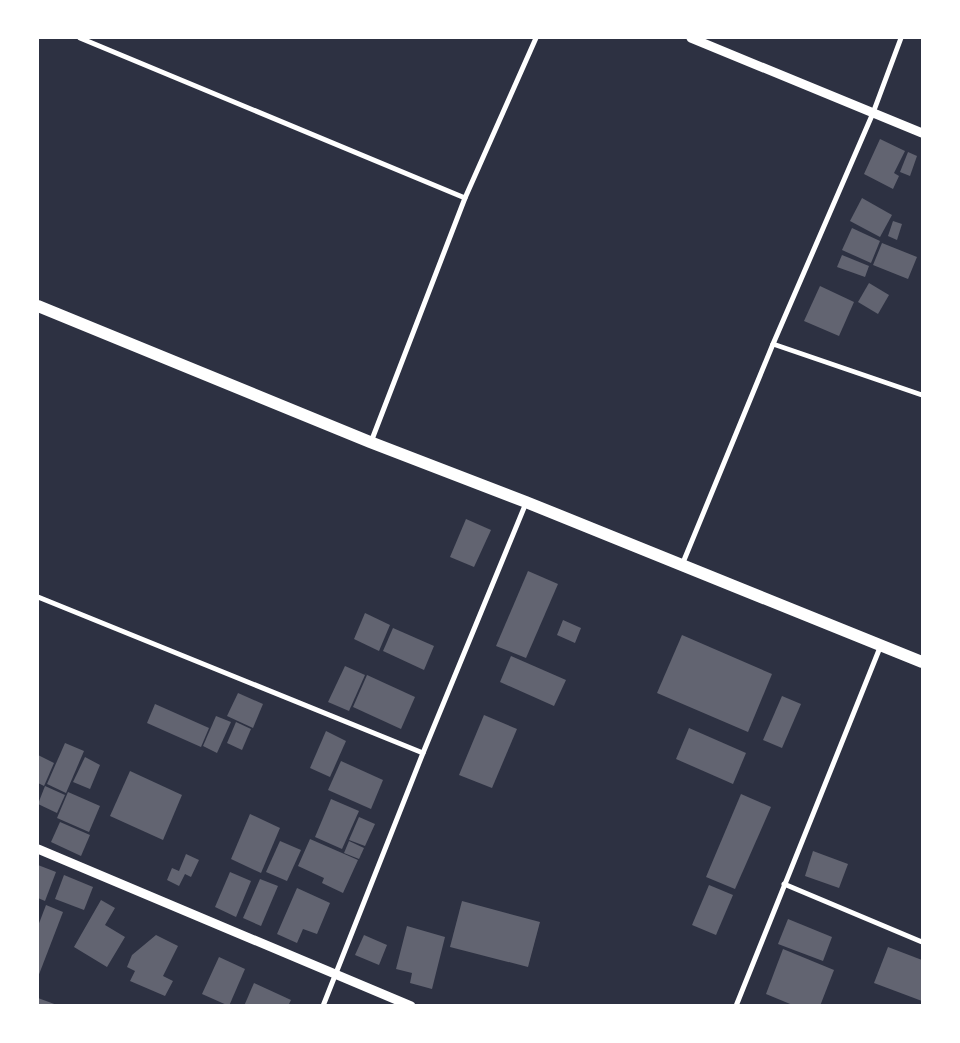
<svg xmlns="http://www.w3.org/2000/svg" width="960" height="1043" font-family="'Public Sans',sans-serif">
  <rect width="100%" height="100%" fill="#2d3142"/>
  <g fill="#626471">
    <path d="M 880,139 L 905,151 L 894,173 L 899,176 L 893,189 L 864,174 Z"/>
    <path d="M 908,152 L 917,156 L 910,176 L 900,172 Z"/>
    <path d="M 862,198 L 892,215 L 880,237 L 850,221 Z"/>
    <path d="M 893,221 L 902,224 L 897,240 L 888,236 Z"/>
    <path d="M 852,228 L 880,241 L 871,263 L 842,250 Z"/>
    <path d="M 882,243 L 917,257 L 908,279 L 873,265 Z"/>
    <path d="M 842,255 L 869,266 L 865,277 L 837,267 Z"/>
    <path d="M 869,283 L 889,295 L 878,314 L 858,302 Z"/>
    <path d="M 820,286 L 854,302 L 839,336 L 804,321 Z"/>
    <path d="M 466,519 L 491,530 L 474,567 L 450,557 Z"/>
    <path d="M 528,571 L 558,584 L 526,658 L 496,646 Z"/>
    <path d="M 365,613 L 390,625 L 379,651 L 354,639 Z"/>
    <path d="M 563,620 L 581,628 L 575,643 L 557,635 Z"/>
    <path d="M 393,628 L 434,646 L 424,670 L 383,651 Z"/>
    <path d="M 682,635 L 772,674 L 748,732 L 657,693 Z"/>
    <path d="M 511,656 L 566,680 L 554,706 L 500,682 Z"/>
    <path d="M 345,666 L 365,675 L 349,711 L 328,702 Z"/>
    <path d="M 367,675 L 415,697 L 401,729 L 353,707 Z"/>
    <path d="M 238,693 L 263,704 L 253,728 L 227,716 Z"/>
    <path d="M 782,696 L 801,704 L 782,748 L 763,740 Z"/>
    <path d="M 155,704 L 209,728 L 201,747 L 147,723 Z"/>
    <path d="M 484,715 L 517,729 L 492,788 L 459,775 Z"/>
    <path d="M 216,716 L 231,722 L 217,753 L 203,746 Z"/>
    <path d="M 236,722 L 251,729 L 242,750 L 227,743 Z"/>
    <path d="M 689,728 L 746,753 L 733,784 L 676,759 Z"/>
    <path d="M 326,731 L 346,741 L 330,777 L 310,768 Z"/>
    <path d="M 65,743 L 84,751 L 66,793 L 47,784 Z"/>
    <path d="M 38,755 L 54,763 L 44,786 L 38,783 Z"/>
    <path d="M 85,757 L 100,765 L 90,789 L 73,782 Z"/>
    <path d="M 341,761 L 383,780 L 371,809 L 328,790 Z"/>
    <path d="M 130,771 L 182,795 L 163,840 L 110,816 Z"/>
    <path d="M 45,786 L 65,795 L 57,813 L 38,804 Z"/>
    <path d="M 68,792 L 100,806 L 89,832 L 57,818 Z"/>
    <path d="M 741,794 L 771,807 L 735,889 L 706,877 Z"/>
    <path d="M 331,799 L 359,811 L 342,849 L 315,837 Z"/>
    <path d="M 250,814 L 280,828 L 261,873 L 231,859 Z"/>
    <path d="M 359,817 L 375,824 L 365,846 L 349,840 Z"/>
    <path d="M 60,822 L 90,835 L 81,856 L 51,842 Z"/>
    <path d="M 310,839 L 358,860 L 343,893 L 322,883 L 324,878 L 298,866 Z"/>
    <path d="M 280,841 L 301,850 L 287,881 L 266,872 Z"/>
    <path d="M 349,841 L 364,848 L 359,859 L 344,853 Z"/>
    <path d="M 813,851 L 848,864 L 839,888 L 805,876 Z"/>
    <path d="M 186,854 L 199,860 L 191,877 L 185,874 L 179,886 L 167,880 L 172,868 L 179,871 Z"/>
    <path d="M 38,865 L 56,872 L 45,901 L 38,898 Z"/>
    <path d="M 230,872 L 251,881 L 236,917 L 215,907 Z"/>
    <path d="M 64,875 L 93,887 L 84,910 L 55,899 Z"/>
    <path d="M 260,879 L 278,886 L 261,926 L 243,918 Z"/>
    <path d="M 709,885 L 733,895 L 716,935 L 692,925 Z"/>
    <path d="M 297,888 L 330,903 L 317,934 L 303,929 L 297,943 L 277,934 Z"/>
    <path d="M 101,900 L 115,908 L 105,925 L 125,937 L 107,967 L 74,947 Z"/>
    <path d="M 462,901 L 540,922 L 528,967 L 450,947 Z"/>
    <path d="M 46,905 L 63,912 L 38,977 L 38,926 Z"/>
    <path d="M 788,919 L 832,937 L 823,961 L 778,944 Z"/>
    <path d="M 407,926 L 445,937 L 432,989 L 410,983 L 412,973 L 396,969 Z"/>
    <path d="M 156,935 L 178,946 L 163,976 L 173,981 L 165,996 L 130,981 L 135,971 L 127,967 L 132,955 Z"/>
    <path d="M 364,935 L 387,945 L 379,965 L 355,955 Z"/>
    <path d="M 888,947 L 922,960 L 922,1001 L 874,983 Z"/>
    <path d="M 783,949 L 834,970 L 820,1006 L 795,1006 L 766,994 Z"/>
    <path d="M 219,957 L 245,969 L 229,1006 L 202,994 Z"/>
    <path d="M 254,983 L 291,1000 L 288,1006 L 244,1006 Z"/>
    <path d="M 38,998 L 57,1005 L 57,1006 L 38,1006 Z"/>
  </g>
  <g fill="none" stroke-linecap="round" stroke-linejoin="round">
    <g stroke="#fff" stroke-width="5">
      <path d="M 80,38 L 465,198"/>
      <path d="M 773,344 L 922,395"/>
      <path d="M 371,442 L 465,198 L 536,38"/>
      <path d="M 682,565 L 773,344 L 873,113 L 901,38"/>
      <path d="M 38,597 L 423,753"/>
      <path d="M 784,884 L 922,942"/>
      <path d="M 323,1006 L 423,753 L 526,503"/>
      <path d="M 736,1006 L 881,645"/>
    </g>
    <g stroke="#fff" stroke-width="9">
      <path d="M 691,38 L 922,133"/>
      <path d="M 38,849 L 411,1006"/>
    </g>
    <path stroke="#fff" stroke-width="12" d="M 38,306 L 370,442 L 526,502 L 922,662"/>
  </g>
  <rect width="960" height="1043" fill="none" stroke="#ffffff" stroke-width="78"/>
</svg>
